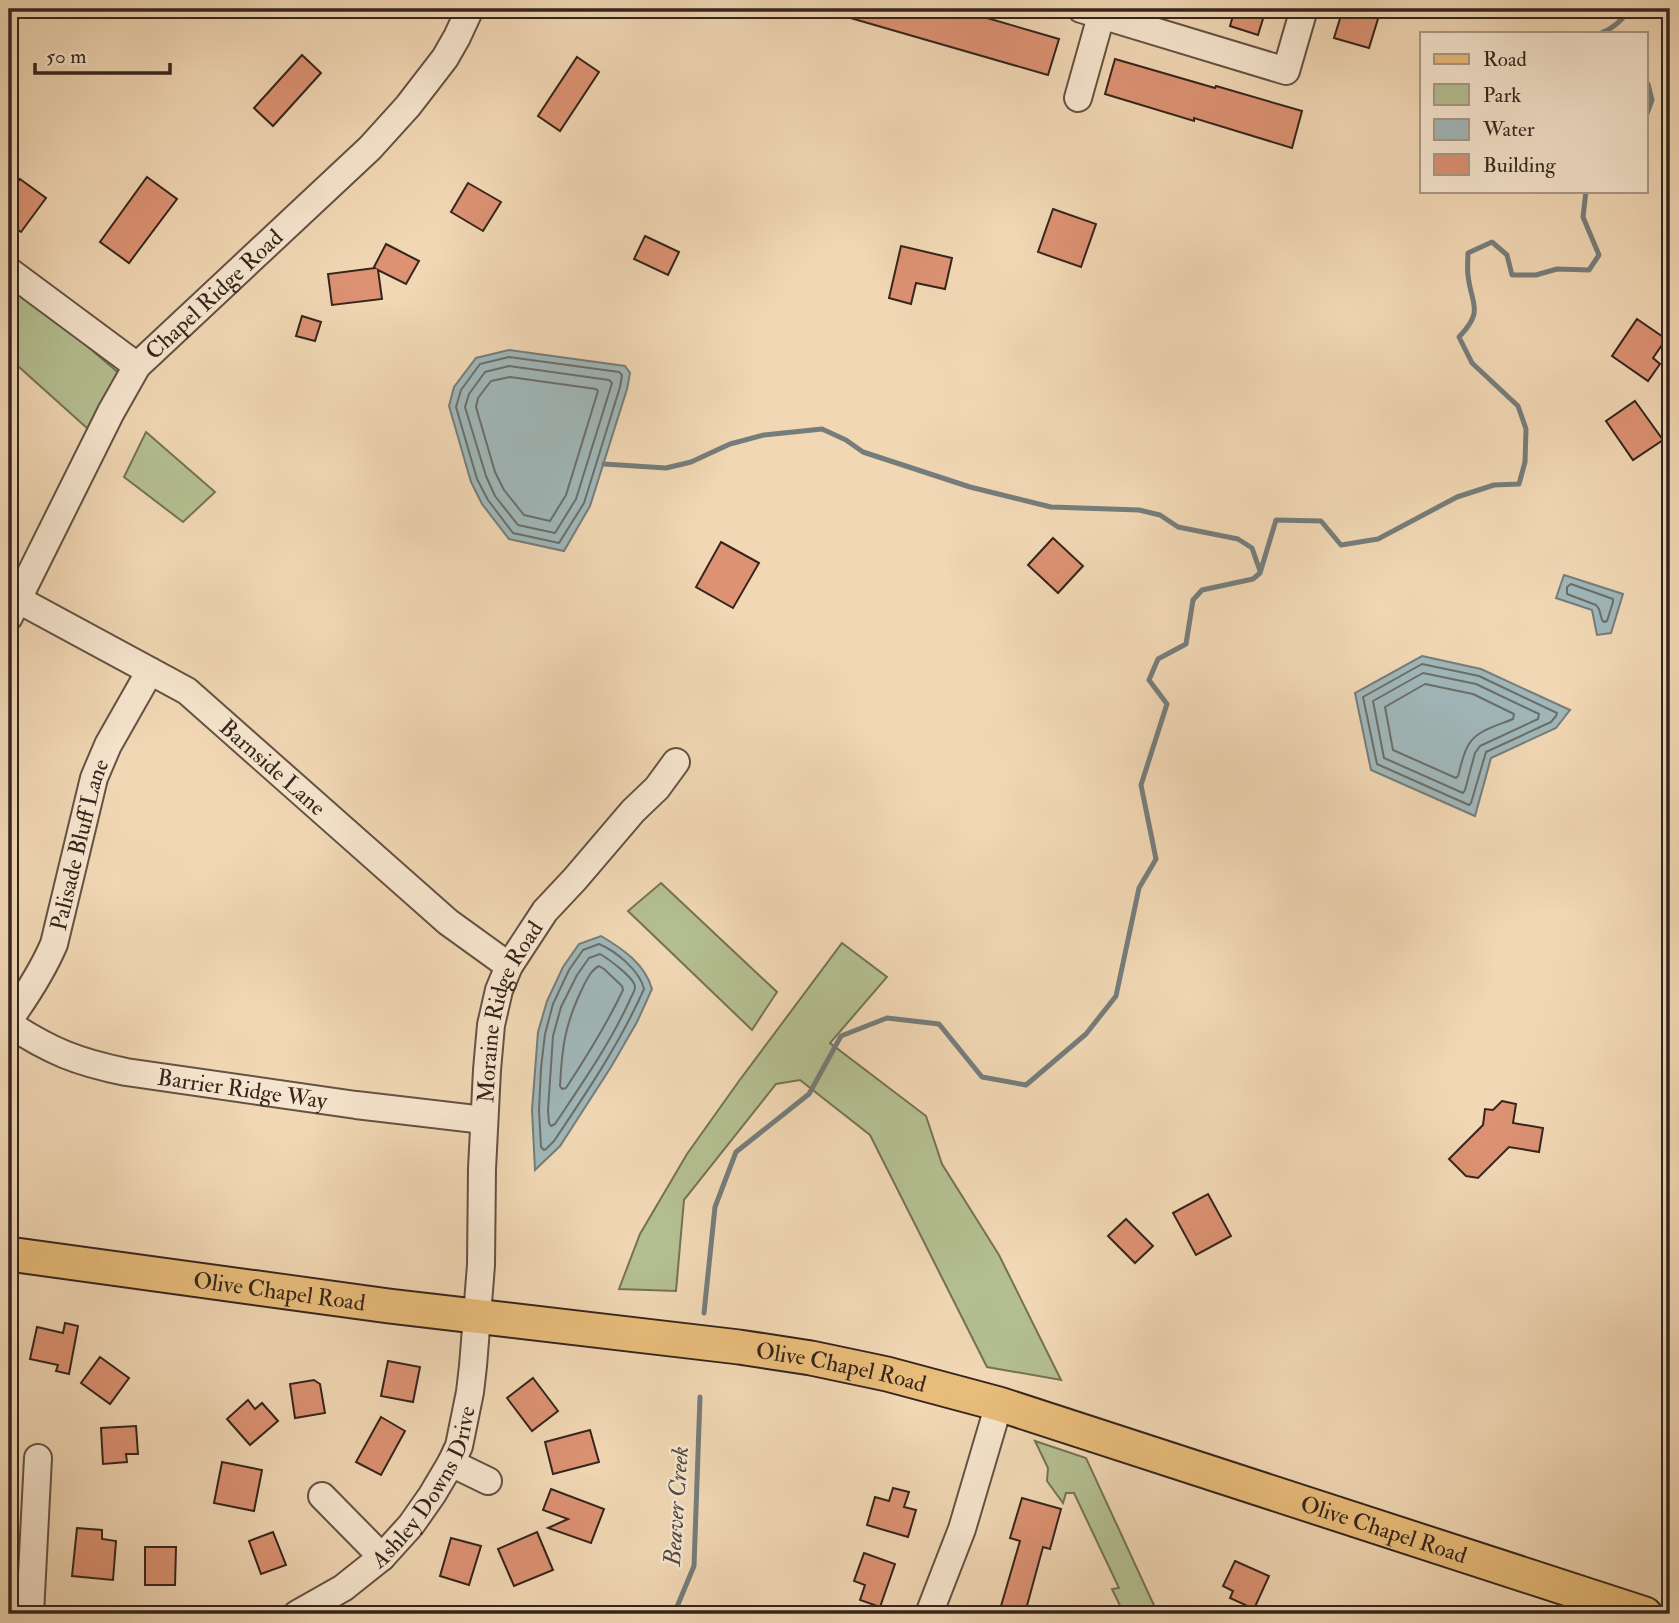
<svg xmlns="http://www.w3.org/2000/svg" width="1679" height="1623" font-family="'IM FELL Double Pica',serif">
  <rect width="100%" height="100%" fill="#f1d7b4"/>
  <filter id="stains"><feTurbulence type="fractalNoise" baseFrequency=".00286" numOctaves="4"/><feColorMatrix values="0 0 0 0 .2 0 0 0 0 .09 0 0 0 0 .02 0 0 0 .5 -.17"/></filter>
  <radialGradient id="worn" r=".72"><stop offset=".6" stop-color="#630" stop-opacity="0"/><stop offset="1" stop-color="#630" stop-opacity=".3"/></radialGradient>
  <g fill="#b4bf91" stroke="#747257" stroke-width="2">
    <path d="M 9,288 L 73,334 L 121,375 L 88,429 L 9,358 Z"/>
    <path d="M 146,432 L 215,492 L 183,522 L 124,477 Z"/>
    <path d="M 661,883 L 777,992 L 752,1030 L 628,911 Z"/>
    <path d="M 842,943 L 887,977 L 830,1043 L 926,1116 L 942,1164 L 999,1255 L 1061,1380 L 987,1367 L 870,1135 L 800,1080 L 776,1084 L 684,1200 L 676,1291 L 619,1289 L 640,1234 L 687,1154 L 739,1081 Z"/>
    <path d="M 1035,1441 L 1086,1458 L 1158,1614 L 1124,1614 L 1112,1589 L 1119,1588 L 1074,1493 L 1066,1493 L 1063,1503 L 1047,1481 L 1048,1468 Z"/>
  </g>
  <g fill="#a0b7b9" stroke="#757d7b" stroke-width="2">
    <path d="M 509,350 L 625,366 L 630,373 L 627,389 L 590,506 L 564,551 L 509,539 L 482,504 L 471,482 L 449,406 L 454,387 L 476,358 Z"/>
    <path d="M 1564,575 L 1623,594 L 1611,633 L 1597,635 L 1592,610 L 1556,598 Z"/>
    <path d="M 1422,656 L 1481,669 L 1570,710 L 1556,728 L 1491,758 L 1475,816 L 1371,770 L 1355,693 Z"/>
    <path d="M 601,936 C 623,949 645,964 652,989 L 637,1022 L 611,1067 L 560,1146 L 535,1170 L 532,1110 L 538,1032 L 547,1001 L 563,967 L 579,944 Z"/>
  </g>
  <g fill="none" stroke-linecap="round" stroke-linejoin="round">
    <g stroke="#6a6e6b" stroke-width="2">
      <path d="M 509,357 L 619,372 L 622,375 L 620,387 L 584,503 L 559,543 L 513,533 L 488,500 L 477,479 L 456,407 L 461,390 L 480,364 Z"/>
      <path d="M 509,366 L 609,380 L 612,383 L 576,499 L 555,533 L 518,525 L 495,496 L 486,476 L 465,407 L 469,394 L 485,372 Z"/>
      <path d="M 510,377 L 596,389 L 598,391 L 566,495 L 550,521 L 524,515 L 504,490 L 495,472 L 476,407 L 478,398 L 491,381 Z"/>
      <path d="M 1571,584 L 1613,599 L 1613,602 L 1607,621 L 1604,622 L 1602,620 L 1599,609 L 1596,605 L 1567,594 L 1567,587 Z"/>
      <path d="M 1422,664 L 1479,676 L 1557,713 L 1556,716 L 1551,722 L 1486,752 L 1471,803 L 1469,805 L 1377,764 L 1363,697 Z"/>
      <path d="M 1423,673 L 1476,684 L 1539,714 L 1538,719 L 1480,746 L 1475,753 L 1465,790 L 1463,793 L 1384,758 L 1373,701 Z"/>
      <path d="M 1425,684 L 1473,694 L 1514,714 L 1513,719 C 1499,725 1477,730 1469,744 C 1463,753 1461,766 1458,776 L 1456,778 L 1393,750 L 1385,707 Z"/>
      <path d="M 599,944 C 616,951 640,971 644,989 C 620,1043 587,1092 554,1141 L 546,1149 L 544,1150 L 541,1147 L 539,1110 L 541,1068 L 545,1034 L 553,1004 L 569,970 L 583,950 Z"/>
      <path d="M 600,954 C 607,958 635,978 635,987 C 635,992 630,998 629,1002 C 609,1045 581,1085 555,1124 L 551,1126 L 549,1123 L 548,1110 L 553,1036 L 561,1007 L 577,975 L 589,958 Z"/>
      <path d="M 599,966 L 604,969 L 622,986 L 623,990 C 607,1024 587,1056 566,1088 L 562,1089 L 560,1086 C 562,1046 565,1024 583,987 C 587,979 591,970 599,966 Z"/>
    </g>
    <g stroke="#757d7b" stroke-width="5">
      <path d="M 1601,33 C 1612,29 1623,20 1629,9"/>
      <path d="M 1646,83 L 1648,84 L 1652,100 L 1646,116"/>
      <path d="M 604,464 L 666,468 L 691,462 L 730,444 L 764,435 L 822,429 L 846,440 L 863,452 L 970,487 L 1051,507 L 1139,510 L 1160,515 L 1178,527 L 1238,539 L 1252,548 L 1260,571"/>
      <path d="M 704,1313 L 715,1207 L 736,1152 L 809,1094 L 841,1036 L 887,1018 L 939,1024 L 982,1077 L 1026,1085 L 1086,1034 L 1116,996 L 1139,888 L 1156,859 L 1141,785 L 1167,704 L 1149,680 L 1158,659 L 1186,644 L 1193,600 L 1202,590 L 1253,579 L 1260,573 L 1276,520 L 1321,521 L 1341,545 L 1378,539 L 1457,497 L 1494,485 L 1519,484 L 1525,462 L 1526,429 L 1518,406 L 1472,363 L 1459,337 C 1485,310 1471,305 1468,275 C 1467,268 1468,260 1468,253 L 1492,242 L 1507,255 L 1512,275 L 1536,275 L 1557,269 L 1589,270 L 1599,255 L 1583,217 L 1586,191"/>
      <path d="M 674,1614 L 694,1566 L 700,1397"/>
    </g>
  </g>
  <g fill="#dc9273" stroke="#35251d" stroke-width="2">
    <path d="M 833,9 L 956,9 L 1059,39 L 1048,75 L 833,13 Z"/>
    <path d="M 1235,9 L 1266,9 L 1258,35 L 1230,26 Z"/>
    <path d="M 1343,9 L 1381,9 L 1369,48 L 1334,38 Z"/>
    <path d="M 302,55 L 321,73 L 273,126 L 254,108 Z"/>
    <path d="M 577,57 L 599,72 L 560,131 L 538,116 Z"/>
    <path d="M 1115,59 L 1215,88 L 1216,86 L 1302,111 L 1292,148 L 1194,118 L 1194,121 L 1105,94 Z"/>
    <path d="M 147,177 L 177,199 L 129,263 L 100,242 Z"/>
    <path d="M 20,179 L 46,198 L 21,232 L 9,224 L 9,194 Z"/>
    <path d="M 468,183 L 501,202 L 483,231 L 451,212 Z"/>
    <path d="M 1053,209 L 1096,224 L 1081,267 L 1038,252 Z"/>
    <path d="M 645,236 L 679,252 L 668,275 L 634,259 Z"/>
    <path d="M 386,244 L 419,261 L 406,284 L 378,270 L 382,299 L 332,305 L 328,274 L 375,268 L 374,267 Z"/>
    <path d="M 901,246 L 952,258 L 945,289 L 916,283 L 911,304 L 889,298 Z"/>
    <path d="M 302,316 L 321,322 L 315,341 L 296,336 Z"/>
    <path d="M 1637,319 L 1666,339 L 1653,358 L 1660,364 L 1648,381 L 1612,356 Z"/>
    <path d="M 1635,401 L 1663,440 L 1633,460 L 1606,421 Z"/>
    <path d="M 1053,538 L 1083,566 L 1058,593 L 1028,565 Z"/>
    <path d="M 721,542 L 759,563 L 733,608 L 696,587 Z"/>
    <path d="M 1502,1101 L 1516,1104 L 1513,1123 L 1543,1128 L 1539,1152 L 1509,1147 L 1478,1178 L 1466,1176 L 1449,1159 L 1483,1125 L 1485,1109 L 1493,1110 Z"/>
    <path d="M 1208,1194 L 1231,1236 L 1196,1255 L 1173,1213 Z"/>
    <path d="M 1126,1219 L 1153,1246 L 1135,1263 L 1108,1236 Z"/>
    <path d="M 65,1323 L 78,1326 L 69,1374 L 56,1371 L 58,1365 L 30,1359 L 37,1327 L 63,1333 Z"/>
    <path d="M 100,1357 L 129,1378 L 110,1404 L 81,1383 Z"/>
    <path d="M 388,1361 L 420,1367 L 413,1402 L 381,1396 Z"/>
    <path d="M 533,1378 L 558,1411 L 532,1431 L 507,1398 Z"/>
    <path d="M 314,1380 L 320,1384 L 325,1413 L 295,1418 L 290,1384 Z"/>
    <path d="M 248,1400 L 255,1409 L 262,1403 L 278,1421 L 250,1445 L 227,1419 Z"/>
    <path d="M 381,1417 L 405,1431 L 381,1475 L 356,1462 Z"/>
    <path d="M 136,1426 L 138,1454 L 126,1454 L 127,1462 L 103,1464 L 101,1428 Z"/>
    <path d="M 590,1430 L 599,1462 L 553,1474 L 545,1442 Z"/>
    <path d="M 222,1462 L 262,1470 L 254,1511 L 214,1503 Z"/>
    <path d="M 893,1488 L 909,1492 L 904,1507 L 916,1510 L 908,1537 L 867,1525 L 875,1497 L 889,1501 Z"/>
    <path d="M 551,1489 L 604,1509 L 591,1543 L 548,1528 L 568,1519 L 543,1510 Z"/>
    <path d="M 1022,1498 L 1061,1509 L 1050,1549 L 1043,1547 L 1025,1613 L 1001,1606 L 1020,1541 L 1010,1538 Z"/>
    <path d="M 77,1528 L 102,1530 L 102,1539 L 116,1541 L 113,1580 L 72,1576 Z"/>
    <path d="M 273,1532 L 286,1565 L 261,1574 L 249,1541 Z"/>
    <path d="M 537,1532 L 553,1570 L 514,1586 L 498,1549 Z"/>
    <path d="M 451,1538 L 481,1546 L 469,1585 L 440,1576 Z"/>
    <path d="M 145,1547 L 176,1547 L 175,1585 L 145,1585 Z"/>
    <path d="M 864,1553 L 895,1564 L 880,1607 L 860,1600 L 865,1585 L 854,1581 Z"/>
    <path d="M 1235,1561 L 1269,1576 L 1254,1609 L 1230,1598 L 1233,1591 L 1223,1586 Z"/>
  </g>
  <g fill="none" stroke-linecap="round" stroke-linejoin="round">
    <g stroke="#645243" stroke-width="30">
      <g id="minor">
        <path d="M 1081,9 L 1286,71 L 1304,9"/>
        <path d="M 1078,98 L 1103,9"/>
        <path d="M 9,271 L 137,366"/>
        <path id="s1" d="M 17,599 L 187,691 L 448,922 L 509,966"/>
        <path id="s2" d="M 9,617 L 111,412 L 137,366 L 370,148 L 408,106 L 445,58 L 457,37 L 470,9"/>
        <path id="s3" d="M 9,1020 C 27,995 42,972 54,944 L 94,778 L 108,745 L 150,671"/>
        <path id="s4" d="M 9,1024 C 50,1051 77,1062 126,1072 L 356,1105 L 484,1120"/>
        <path d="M 451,1463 L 488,1481"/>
        <path d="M 322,1496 L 382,1557"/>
        <path d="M 30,1614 L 38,1458"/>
        <path id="s5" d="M 297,1614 L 343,1588 L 382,1557 L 411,1525 L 432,1495 L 451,1463 L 459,1446 L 470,1392 L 473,1366 L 481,1265 L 482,1169 L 487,1070 L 491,1025 L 499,990 L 509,966 L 545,911 L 575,879 L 633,811 L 657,788 L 676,762"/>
        <path d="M 929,1614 L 962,1529 L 999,1404"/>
      </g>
    </g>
    <g stroke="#35251d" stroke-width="37">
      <g id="major">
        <path id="s6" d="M 9,1254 L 389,1306 L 739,1347 L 811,1358 L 887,1374 L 999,1404 L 1645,1614"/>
      </g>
    </g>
    <use href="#minor" stroke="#f6e5ce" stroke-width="26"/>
    <use href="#major" stroke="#e8bc7a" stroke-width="33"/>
  </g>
  <g text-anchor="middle" stroke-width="5" stroke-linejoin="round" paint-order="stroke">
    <g font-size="23" fill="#35251d" stroke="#f6e5ce">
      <text dy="8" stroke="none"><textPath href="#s2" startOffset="387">Chapel Ridge Road</textPath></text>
      <text dy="8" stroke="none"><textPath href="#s1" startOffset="308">Barnside Lane</textPath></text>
      <text dy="8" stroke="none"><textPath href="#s3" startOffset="191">Palisade Bluff Lane</textPath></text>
      <text dy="8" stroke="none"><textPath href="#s5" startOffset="679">Moraine Ridge Road</textPath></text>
      <text dy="8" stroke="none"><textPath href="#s4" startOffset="245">Barrier Ridge Way</textPath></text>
      <text dy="8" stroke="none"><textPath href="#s6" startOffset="273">Olive Chapel Road</textPath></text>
      <text dy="8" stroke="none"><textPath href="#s6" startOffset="840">Olive Chapel Road</textPath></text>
      <text dy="8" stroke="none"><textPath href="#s5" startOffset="186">Ashley Downs Drive</textPath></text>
      <text dy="8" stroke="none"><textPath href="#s6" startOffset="1407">Olive Chapel Road</textPath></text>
    </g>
    <g font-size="24" font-style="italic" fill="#504a44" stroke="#f6e5ce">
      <text transform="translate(676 1506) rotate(-86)" y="8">Beaver Creek</text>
    </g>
  </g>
  <rect width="1679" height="1623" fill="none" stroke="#f1d7b4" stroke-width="35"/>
  <rect x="10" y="10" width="1658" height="1602" fill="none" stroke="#35251d" stroke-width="3.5"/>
  <rect x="18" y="18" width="1644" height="1588" fill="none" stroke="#35251d" stroke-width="2"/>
  <rect x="1420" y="32" width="228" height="161" fill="#f6e5ce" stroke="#a99887" stroke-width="2"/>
  <rect x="1434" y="54" width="35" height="10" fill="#e8bc7a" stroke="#a99887" stroke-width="2"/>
  <text x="1483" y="66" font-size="21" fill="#35251d">Road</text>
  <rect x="1434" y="84" width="35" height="21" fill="#b4bf91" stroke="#a99887" stroke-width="2"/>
  <text x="1483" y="102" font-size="21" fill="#35251d">Park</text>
  <rect x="1434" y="119" width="35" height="21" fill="#a0b7b9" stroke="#a99887" stroke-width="2"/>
  <text x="1483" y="136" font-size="21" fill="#35251d">Water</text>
  <rect x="1434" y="154" width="35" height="21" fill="#dc9273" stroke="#a99887" stroke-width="2"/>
  <text x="1483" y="172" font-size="21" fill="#35251d">Building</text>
  <path d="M35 63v10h135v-10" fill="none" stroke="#35251d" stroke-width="3.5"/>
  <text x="46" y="63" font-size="21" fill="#35251d" stroke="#f6e5ce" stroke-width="5" paint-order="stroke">50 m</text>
  <rect width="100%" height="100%" filter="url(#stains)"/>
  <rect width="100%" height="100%" fill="url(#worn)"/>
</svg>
